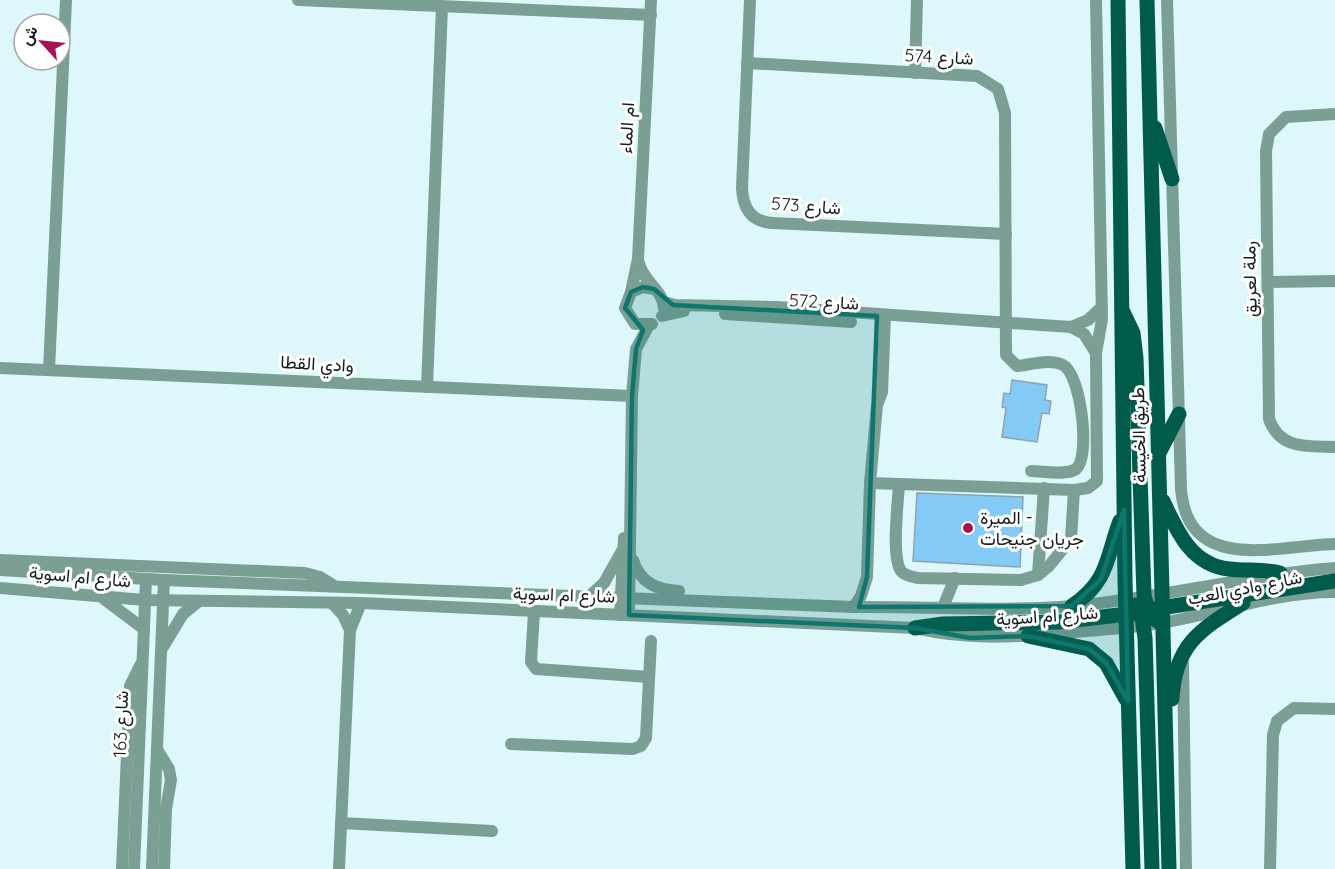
<svg xmlns="http://www.w3.org/2000/svg" width="1335" height="869" font-family="Quicksand,Vazirmatn,sans-serif">
  <rect width="100%" height="100%" fill="#ddf7fa"/>
  <g fill="#84caf6" stroke="#90a2af" stroke-width="1.5">
    <path d="M 1012,380 L 1047,385 L 1045,400 L 1051,401 L 1049,414 L 1042,413 L 1037,442 L 1002,437 L 1006,408 L 1002,407 L 1004,393 L 1010,394 Z"/>
    <path d="M 917,493 L 1023,497 L 1020,567 L 913,561 Z"/>
  </g>
  <g fill="none" stroke-linecap="round" stroke-linejoin="round">
    <g stroke="#7b9f95" stroke-width="12">
      <path d="M 298,0 L 651,15"/>
      <path d="M 750,0 L 742,188 C 743,209 752,222 773,223 L 1006,234"/>
      <path d="M 1167,0 L 1181,489 C 1188,576 1279,545 1335,544"/>
      <path d="M 747,63 L 977,76 L 998,89 L 1005,113 L 1006,355 L 1017,366 C 1030,365 1050,358 1063,365 C 1081,374 1091,457 1076,469 C 1066,476 1043,471 1031,471"/>
      <path d="M 915,73 L 917,0"/>
      <path d="M 1335,114 L 1286,117 L 1269,134 L 1266,151 L 1269,419 C 1280,450 1307,446 1335,447"/>
      <path d="M 639,263 C 643,282 664,290 664,309"/>
      <path d="M 1268,282 L 1335,281"/>
      <path d="M 631,292 L 638,259 L 651,0"/>
      <path d="M 664,302 L 675,305 L 776,307 L 1071,327 L 1088,320 L 1102,307"/>
      <path d="M 725,314 L 851,322"/>
      <path d="M 662,316 L 684,311"/>
      <path d="M 652,324 L 635,324 L 625,308 L 631,292 L 643,287 L 654,289"/>
      <path d="M 1071,327 L 1084,334 L 1096,353"/>
      <path d="M 0,368 L 632,396"/>
      <path d="M 49,370 L 66,0"/>
      <path d="M 427,387 L 442,6"/>
      <path d="M 870,483 L 1074,490 L 1088,488 L 1097,481 L 1096,353 L 1102,319 L 1096,0"/>
      <path d="M 899,485 C 898,503 891,557 901,571 C 905,576 913,577 918,578 L 1021,580 L 1038,575 L 1049,566 L 1071,539 L 1074,490"/>
      <path d="M 0,560 L 305,573 L 320,577 L 333,585"/>
      <path d="M 633,560 C 640,583 657,590 679,591"/>
      <path d="M 0,570 L 164,580 L 854,607 C 925,606 1002,612 1073,606 C 1161,598 1247,575 1335,568"/>
      <path d="M 1038,575 L 1044,488"/>
      <path d="M 0,588 L 145,600 L 361,603 L 915,628 C 969,641 1019,637 1074,632 C 1110,629 1146,627 1182,619 C 1233,608 1282,592 1335,592"/>
      <path d="M 591,595 L 604,583 L 622,551"/>
      <path d="M 104,599 L 144,629"/>
      <path d="M 332,603 L 343,615 L 350,630"/>
      <path d="M 854,607 L 861,596 L 867,577 L 870,483 L 877,405 L 882,392 L 885,316"/>
      <path d="M 943,607 L 955,578"/>
      <path d="M 534,612 L 531,662 L 536,669 L 649,677"/>
      <path d="M 620,615 L 624,538"/>
      <path d="M 629,615 L 632,396 L 636,349 L 649,325"/>
      <path d="M 163,647 L 183,614 L 199,601"/>
      <path d="M 1183,663 L 1186,869"/>
      <path d="M 511,744 L 633,749 L 641,746 L 646,738 L 651,641"/>
      <path d="M 158,751 L 169,769 L 171,780 L 166,809 L 164,869"/>
      <path d="M 341,823 L 492,831"/>
      <path d="M 122,869 L 130,686 L 141,664"/>
      <path d="M 134,869 L 146,579"/>
      <path d="M 152,869 L 164,580"/>
      <path d="M 339,869 L 350,630 L 361,603"/>
      <path d="M 1270,869 L 1273,735 L 1277,721 L 1294,708 L 1335,709"/>
    </g>
    <g stroke="#005b4a" stroke-width="15">
      <path d="M 1118,0 L 1125,580 L 1133,869"/>
      <path d="M 1147,0 L 1169,869"/>
      <path d="M 1155,128 L 1172,179"/>
      <path d="M 1123,312 L 1133,333 L 1136,358 L 1144,595 C 1147,607 1149,619 1162,623"/>
      <path d="M 1160,451 L 1179,414"/>
      <path d="M 1163,501 C 1177,531 1191,565 1229,569 C 1246,571 1263,569 1280,573"/>
      <path d="M 1136,605 L 1142,617 L 1145,638 L 1152,869"/>
      <path d="M 1072,606 C 1109,581 1106,558 1120,521"/>
      <path d="M 1154,609 L 1335,581"/>
      <path d="M 915,628 L 943,624 L 1059,622 L 1136,613"/>
      <path d="M 1028,636 L 1089,649 L 1106,663 L 1126,699"/>
      <path d="M 1172,699 C 1175,644 1200,630 1243,603"/>
    </g>
  </g>
  <path fill="#0f766e" fill-opacity="0.2" stroke="#0f766e" stroke-width="4.5" stroke-linejoin="round" d="M 643,287 L 654,289 L 673,305 L 877,316 L 867,577 L 859,607 L 1072,606 L 1101,579 L 1124,510 L 1128,701 L 1106,663 L 1089,649 L 1028,636 L 970,638 L 915,628 L 629,615 L 632,396 L 636,349 L 643,330 L 625,308 L 631,292 Z"/>
  <circle fill="#a41355" stroke="#fff" stroke-width="2" cx="968" cy="528" r="6"/>
  <g text-anchor="middle" stroke-width="6" stroke-linejoin="round" paint-order="stroke">
    <g font-size="18" fill="#141d1e" stroke="#fff">
      <text transform="translate(939 57) rotate(3)" y="6">شارع 574</text>
      <text transform="translate(627 128) rotate(-87)" y="6">ام الماء</text>
      <text transform="translate(806 206) rotate(4)" y="6">شارع 573</text>
      <text transform="translate(1250 279) rotate(-91)" y="6">رملة لعريق</text>
      <text transform="translate(824 302) rotate(3)" y="6">شارع 572</text>
      <text transform="translate(317 364) rotate(3)" y="6">وادي القطا</text>
      <text transform="translate(1139 435) rotate(-91)" y="6">طريق الخيسة</text>
      <text transform="translate(80 577) rotate(5)" y="6">شارع ام اسوية</text>
      <text transform="translate(1245 588) rotate(-11)" y="6">شارع وادي العب</text>
      <text transform="translate(564 595) rotate(2)" y="6">شارع ام اسوية</text>
      <text transform="translate(1047 616) rotate(-4)" y="6">شارع ام اسوية</text>
      <text transform="translate(121 724) rotate(-88)" y="6">شارع 163</text>
    </g>
    <g font-size="18" fill="#141d1e" stroke="#fff" text-anchor="start">
      <text x="980" y="524">الميرة -<tspan x="980" dy="21">جريان جنيحات</tspan></text>
    </g>
  </g>
  <g transform="translate(42 42) rotate(297)"><circle r="28" fill="#ffffff" stroke="#a1a5a5" stroke-width="1.5"/>
  <path d="M0-4.5L10 22L0 15L-10 22Z" fill="#a41355"/>
  <text y="-9" font-size="16" font-weight="bold" text-anchor="middle" fill="#141d1e">ش</text>
  </g>
</svg>
